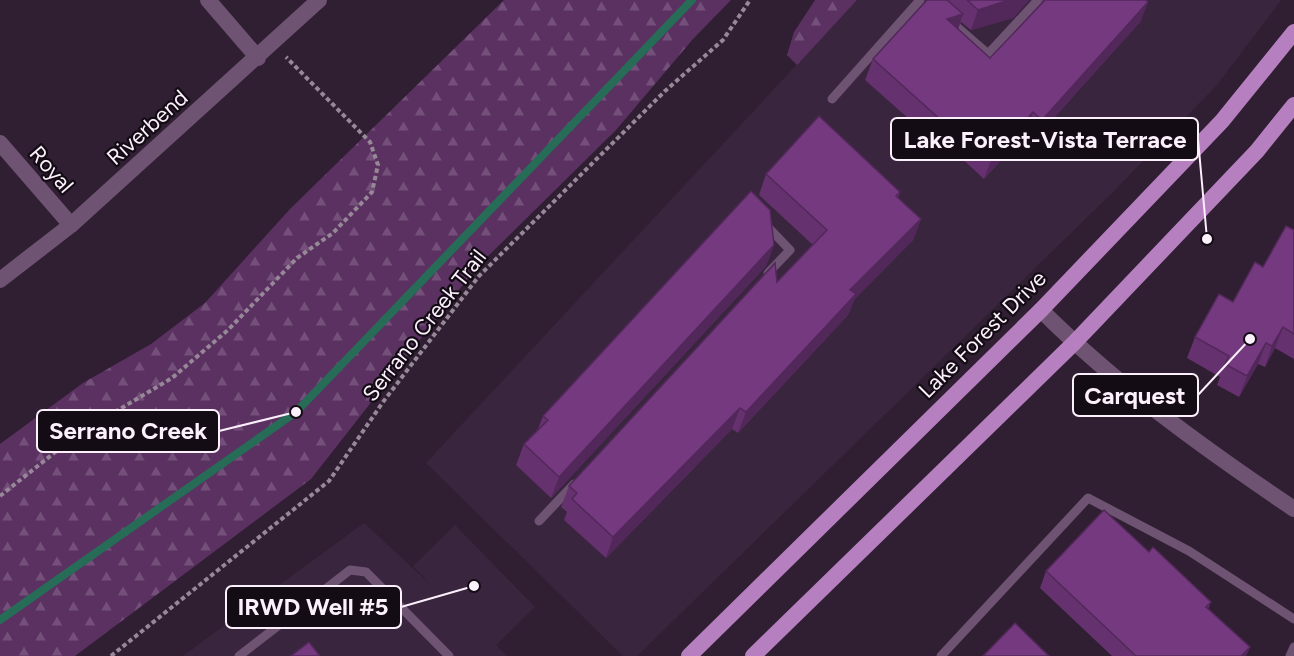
<svg xmlns="http://www.w3.org/2000/svg" width="1294" height="656" font-family="Figtree,sans-serif">
  <defs>
    <pattern id="forest-firs" width="22" height="20" patternUnits="userSpaceOnUse" patternTransform="scale(1.5)"><rect width="22" height="20" fill="#5a3161"/><path d="M5 1l3.5 6h-7zM16 11l3.5 6h-7z" fill="#734f79"/></pattern>
  </defs>
  <rect width="100%" height="100%" fill="#301f32"/>
  <g fill="#3a253e">
    <path d="M 857,0 L 1281,0 L 1217,85 L 1111,194 L 637,656 L 623,656 L 426,463 Z"/>
    <path d="M 364,523 L 431,585 L 413,566 L 455,525 L 535,607 L 496,645 L 507,656 L 183,656 Z"/>
  </g>
  <g fill="url(#forest-firs)">
    <path d="M 504,0 L 731,0 L 693,39 L 616,130 L 477,267 L 311,479 L 75,656 L 0,656 L 0,444 L 83,383 L 151,344 L 205,303 L 290,209 Z"/>
    <path d="M 815,0 L 857,0 L 797,65 L 787,55 L 794,32 Z"/>
  </g>
  <g fill="none" stroke-linecap="round" stroke-linejoin="round">
    <path stroke="#276c57" stroke-width="8" d="M 0,620 L 296,412 L 692,0"/>
    <g stroke="#978898" stroke-width="4" stroke-dasharray="4.5 3" stroke-linecap="butt">
      <path d="M 0,496 L 78,434 L 172,378 L 228,330 L 297,258 L 333,233 L 372,192 L 378,165 L 370,142 L 286,57"/>
      <path d="M 111,656 L 329,481 L 383,402 L 479,276 L 665,91 L 723,40 L 750,0"/>
    </g>
    <g stroke="#6e5372" stroke-width="9">
      <path d="M 950,21 L 988,54 L 1038,0"/>
      <path d="M 832,99 L 920,0"/>
      <path d="M 765,224 L 790,250 L 768,273"/>
      <path d="M 539,521 L 574,484"/>
      <path d="M 239,656 L 350,570 L 366,572 L 449,656"/>
      <path d="M 941,656 L 1088,498 L 1189,551 L 1294,619"/>
      <path d="M 1290,656 L 1294,647"/>
    </g>
    <g stroke="#6e5372" stroke-width="16">
      <path d="M 208,0 L 258,58"/>
      <path d="M 0,143 L 71,225"/>
      <path d="M 0,280 L 71,225 L 319,0"/>
    </g>
    <path stroke="#6e5372" stroke-width="16" d="M 1041,310 C 1117,386 1205,449 1294,509"/>
    <g stroke="#b67fbf" stroke-width="16">
      <path d="M 689,656 L 1041,310 L 1222,121 L 1294,32"/>
      <path d="M 753,656 L 1074,343 L 1257,151 L 1294,105"/>
    </g>
  </g>
  <g fill="#65316e">
    <path d="M 927,0 L 1029,0 L 1013,18 L 971,30 L 961,22 L 958,29 L 990,58 L 1040,6 L 1042,0 L 1146,0 L 1148,2 L 1140,22 L 1034,140 L 1026,133 L 984,179 L 957,154 L 953,158 L 865,80 L 873,59 Z"/>
    <path d="M 766,174 L 900,192 L 898,198 L 921,219 L 913,240 L 854,300 L 848,315 L 738,433 L 732,429 L 606,558 L 564,520 L 567,512 L 561,507 L 569,486 L 777,282 L 813,245 L 759,195 Z"/>
    <path d="M 1294,230 L 1294,359 L 1275,348 L 1265,367 L 1258,364 L 1239,397 L 1217,385 L 1220,377 L 1187,358 L 1195,337 L 1233,302 Z"/>
    <path d="M 774,245 L 766,266 L 551,498 L 516,465 L 524,444 L 538,429 L 543,416 Z"/>
    <path d="M 1149,552 L 1211,602 L 1208,609 L 1250,647 L 1246,656 L 1112,656 L 1040,588 L 1046,571 Z"/>
  </g>
  <g fill="#52285a">
    <path d="M 1009,0 L 1029,0 L 1013,18 L 971,30 L 978,10 Z"/>
    <path d="M 1148,2 L 1140,22 L 1034,140 L 1042,120 Z"/>
    <path d="M 963,14 L 956,35 L 947,19 Z"/>
    <path d="M 1033,112 L 1026,133 L 984,179 L 992,158 Z"/>
    <path d="M 964,133 L 957,154 L 953,158 L 961,138 Z"/>
    <path d="M 921,219 L 913,240 L 854,300 L 848,315 L 738,433 L 746,412 L 850,290 Z"/>
    <path d="M 774,245 L 766,266 L 551,498 L 559,477 Z"/>
    <path d="M 1283,327 L 1275,348 L 1265,367 L 1272,346 Z"/>
    <path d="M 1266,343 L 1258,364 L 1239,397 L 1247,376 Z"/>
    <path d="M 740,408 L 732,429 L 606,558 L 613,537 Z"/>
    <path d="M 1250,647 L 1246,656 L 1241,656 Z"/>
  </g>
  <g fill="#753980" stroke="#52285a" stroke-width="1.5">
    <path d="M 927,0 L 947,0 L 963,14 L 947,19 L 990,58 L 1045,0 L 1146,0 L 1148,2 L 1042,120 L 1033,112 L 992,158 L 964,133 L 961,138 L 873,59 Z"/>
    <path d="M 967,0 L 1009,0 L 978,10 Z"/>
    <path d="M 819,116 L 900,192 L 896,196 L 921,219 L 850,290 L 856,294 L 746,412 L 740,408 L 613,537 L 572,499 L 577,493 L 569,486 L 775,263 L 777,282 L 827,230 L 766,174 Z"/>
    <path d="M 751,191 L 770,210 L 774,245 L 559,477 L 524,444 L 548,420 L 543,416 Z"/>
    <path d="M 1286,226 L 1294,230 L 1294,334 L 1283,327 L 1272,346 L 1266,343 L 1247,376 L 1225,364 L 1229,356 L 1195,337 L 1219,294 L 1233,302 L 1255,262 L 1263,267 Z"/>
    <path d="M 1104,510 L 1149,552 L 1153,547 L 1211,602 L 1206,607 L 1250,647 L 1241,656 L 1136,656 L 1046,571 Z"/>
    <path d="M 1015,623 L 1049,656 L 983,656 Z"/>
    <path d="M 309,642 L 320,656 L 291,656 Z"/>
  </g>
  <g text-anchor="middle" stroke-width="4.5" stroke-linejoin="round" paint-order="stroke">
    <g font-size="22" fill="#fcf0fd" stroke="#130c14">
      <text transform="translate(147 127) rotate(-42)" y="8">Riverbend</text>
      <text transform="translate(52 169) rotate(49)" y="8">Royal</text>
      <text transform="translate(424 325) rotate(-52)" y="8">Serrano Creek Trail</text>
      <text transform="translate(982 334) rotate(-45)" y="8">Lake Forest Drive</text>
    </g>
  </g>
  <path fill="none" stroke="#fcf0fd" stroke-width="2" d="M1207 239L1198 139M1250 339L1198 395M296 412L219 431M474 586L401 607"/>
  <g fill="#fcf0fd" stroke="#130c14" stroke-width="2">
    <circle cx="1207" cy="239" r="6"/>
    <circle cx="1250" cy="339" r="6"/>
    <circle cx="296" cy="412" r="6"/>
    <circle cx="474" cy="586" r="6"/>
  </g>
  <g fill="#130c14" stroke="#fcf0fd" stroke-width="2">
    <rect x="891" y="118" width="307" height="42" rx="6"/>
    <rect x="1073" y="374" width="125" height="42" rx="6"/>
    <rect x="37" y="410" width="182" height="42" rx="6"/>
    <rect x="226" y="586" width="175" height="42" rx="6"/>
  </g>
  <g font-size="24" text-anchor="middle" font-weight="bold" fill="#fcf0fd">
    <text x="1045" y="148">Lake Forest-Vista Terrace</text>
    <text x="1135" y="404">Carquest</text>
    <text x="128" y="439">Serrano Creek</text>
    <text x="313" y="615">IRWD Well #5</text>
  </g>
</svg>
